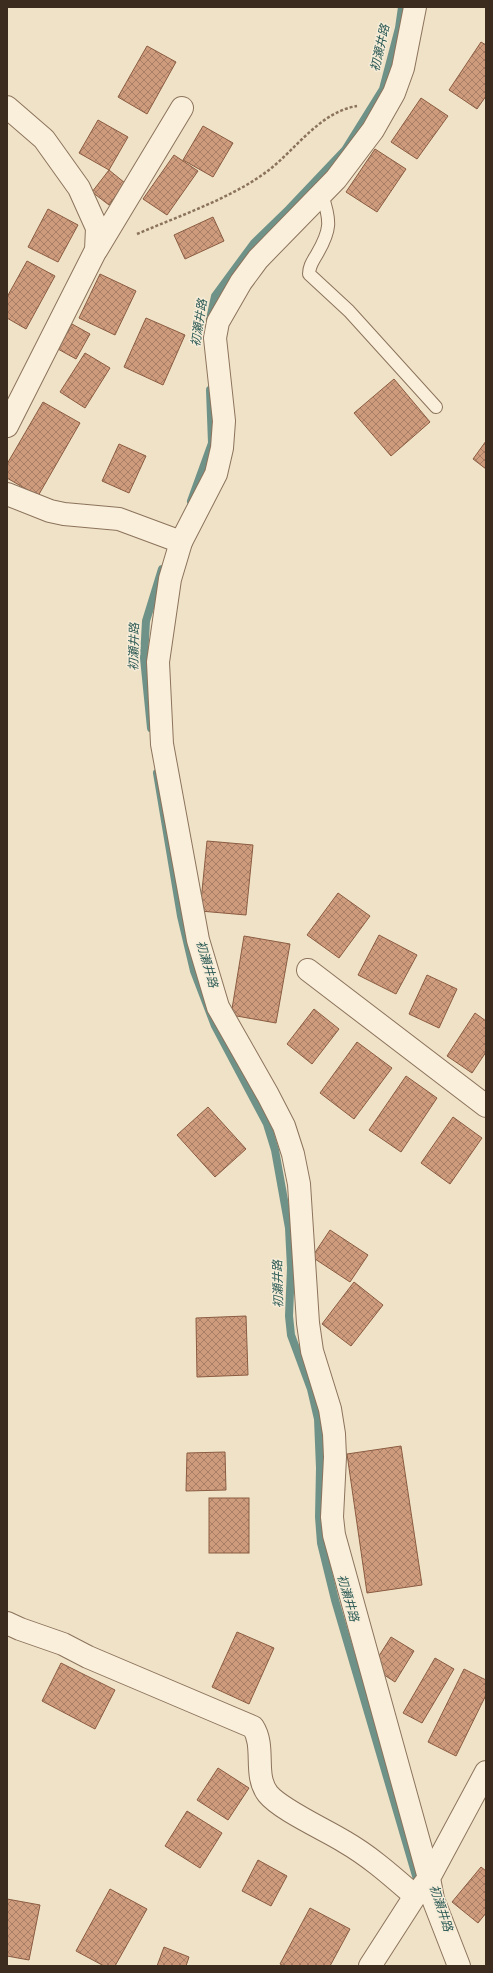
<svg xmlns="http://www.w3.org/2000/svg" width="493" height="1973" font-family="Georgia,'Noto Sans JP',serif">
  <defs>
    <pattern id="building-cross-hatch" width="8" height="8" patternUnits="userSpaceOnUse"><rect width="8" height="8" fill="#ce9b7d"/><path d="M0 0l8 8M0 8l8-8" fill="none" stroke="#a87f66"/></pattern>
  </defs>
  <rect width="100%" height="100%" fill="#efe2c7"/>
  <g fill="none" stroke-linecap="round" stroke-linejoin="round">
    <g stroke="#6f9288" stroke-width="8">
      <path d="M 210,319 L 215,296 L 254,243 L 289,209 L 345,150 L 383,89 L 399,28 L 402,7"/>
      <path d="M 191,501 L 212,443 L 210,390"/>
      <path d="M 151,728 L 144,658 L 146,621 L 162,569"/>
      <path d="M 157,773 L 181,916 L 194,971 L 215,1026 L 267,1124 L 275,1150 L 289,1228 L 291,1268 L 289,1316 L 291,1335 L 311,1389 L 318,1419 L 320,1468 L 319,1517 L 321,1543 L 335,1600 L 419,1886"/>
    </g>
  </g>
  <g fill="url(#building-cross-hatch)" stroke="#8b5c41">
    <path d="M 481,42 L 486,45 L 486,96 L 477,109 L 449,90 Z"/>
    <path d="M 147,46 L 176,62 L 147,114 L 118,97 Z"/>
    <path d="M 421,98 L 448,116 L 417,159 L 391,142 Z"/>
    <path d="M 98,120 L 128,137 L 109,170 L 79,153 Z"/>
    <path d="M 203,126 L 233,143 L 213,177 L 183,160 Z"/>
    <path d="M 375,149 L 406,169 L 377,212 L 346,192 Z"/>
    <path d="M 174,155 L 198,171 L 167,215 L 143,199 Z"/>
    <path d="M 109,170 L 125,183 L 109,205 L 92,192 Z"/>
    <path d="M 48,209 L 78,225 L 58,262 L 28,247 Z"/>
    <path d="M 213,217 L 224,241 L 185,259 L 174,235 Z"/>
    <path d="M 27,261 L 55,276 L 26,329 L 7,318 L 7,297 Z"/>
    <path d="M 100,274 L 136,291 L 115,335 L 79,318 Z"/>
    <path d="M 146,318 L 185,335 L 163,385 L 124,367 Z"/>
    <path d="M 72,324 L 90,334 L 76,359 L 58,349 Z"/>
    <path d="M 85,353 L 110,368 L 85,408 L 60,392 Z"/>
    <path d="M 394,379 L 430,422 L 391,456 L 354,413 Z"/>
    <path d="M 43,402 L 80,423 L 38,496 L 7,478 L 7,464 Z"/>
    <path d="M 486,441 L 486,469 L 473,459 Z"/>
    <path d="M 119,444 L 146,456 L 129,493 L 102,481 Z"/>
    <path d="M 207,841 L 253,845 L 246,915 L 200,911 Z"/>
    <path d="M 338,893 L 370,916 L 339,958 L 307,935 Z"/>
    <path d="M 379,935 L 417,955 L 396,994 L 358,975 Z"/>
    <path d="M 244,936 L 290,944 L 276,1023 L 231,1015 Z"/>
    <path d="M 427,975 L 457,989 L 439,1028 L 409,1014 Z"/>
    <path d="M 314,1009 L 339,1029 L 312,1064 L 287,1044 Z"/>
    <path d="M 475,1013 L 486,1021 L 486,1052 L 472,1073 L 447,1056 Z"/>
    <path d="M 357,1042 L 392,1068 L 354,1119 L 320,1093 Z"/>
    <path d="M 406,1076 L 437,1098 L 401,1152 L 369,1130 Z"/>
    <path d="M 208,1107 L 246,1149 L 215,1177 L 177,1135 Z"/>
    <path d="M 453,1117 L 482,1138 L 450,1184 L 421,1163 Z"/>
    <path d="M 330,1230 L 368,1255 L 350,1282 L 312,1257 Z"/>
    <path d="M 354,1282 L 383,1305 L 351,1346 L 322,1324 Z"/>
    <path d="M 246,1316 L 248,1375 L 197,1377 L 196,1318 Z"/>
    <path d="M 401,1446 L 422,1585 L 367,1593 L 347,1454 Z"/>
    <path d="M 225,1452 L 226,1490 L 186,1491 L 187,1453 Z"/>
    <rect x="209" y="1498" width="40" height="55"/>
    <path d="M 237,1632 L 274,1648 L 249,1704 L 212,1687 Z"/>
    <path d="M 391,1637 L 414,1651 L 395,1682 L 372,1667 Z"/>
    <path d="M 435,1658 L 454,1669 L 422,1723 L 403,1713 Z"/>
    <path d="M 61,1663 L 115,1690 L 95,1729 L 42,1701 Z"/>
    <path d="M 464,1669 L 486,1680 L 486,1695 L 456,1756 L 428,1742 Z"/>
    <path d="M 218,1768 L 249,1788 L 228,1820 L 197,1800 Z"/>
    <path d="M 187,1811 L 222,1833 L 200,1868 L 165,1846 Z"/>
    <path d="M 258,1860 L 287,1876 L 271,1906 L 242,1891 Z"/>
    <path d="M 481,1867 L 486,1871 L 486,1913 L 478,1923 L 452,1902 Z"/>
    <path d="M 110,1889 L 147,1909 L 115,1966 L 104,1966 L 76,1951 Z"/>
    <path d="M 7,1899 L 40,1905 L 29,1960 L 7,1956 Z"/>
    <path d="M 310,1908 L 350,1929 L 330,1966 L 284,1966 L 280,1964 Z"/>
    <path d="M 164,1947 L 189,1957 L 186,1966 L 157,1966 Z"/>
  </g>
  <g fill="none" stroke-linecap="round" stroke-linejoin="round">
    <g stroke="#8c735c" stroke-width="14">
      <path id="lane" d="M 322,195 C 331,221 331,230 317,254 C 313,261 309,266 309,274 L 349,311 L 436,407"/>
    </g>
    <g stroke="#8c735c" stroke-width="24">
      <g id="street">
        <path d="M 7,107 L 44,139 L 79,188 L 97,228 L 96,250 L 7,426"/>
        <path d="M 97,249 L 182,108"/>
        <path d="M 7,494 L 50,511 L 64,514 L 119,519 L 181,542"/>
        <path d="M 308,970 L 486,1106"/>
        <path d="M 7,1623 L 20,1629 L 63,1644 L 88,1657 L 253,1727 C 266,1747 253,1775 268,1794 C 281,1810 326,1830 345,1842 C 371,1857 393,1877 415,1896"/>
        <path d="M 370,1966 L 415,1896 L 429,1878 L 334,1535 L 332,1517 L 335,1457 L 334,1434 L 330,1409 L 312,1351 L 308,1323 L 299,1184 L 293,1154 L 284,1126 L 268,1095 L 218,1007 L 198,940 L 162,744 L 158,662 L 170,579 L 181,542 L 216,474 L 222,448 L 224,421 L 215,338 L 218,322 L 241,282 L 258,259 L 336,179 L 373,130 L 394,93 L 403,68 L 415,7"/>
        <path d="M 459,1966 L 433,1899 L 429,1878 L 486,1772"/>
      </g>
    </g>
    <path stroke="#8c735c" stroke-width="2.5" stroke-dasharray="3 2" stroke-linecap="butt" d="M 137,234 C 172,219 209,206 243,187 C 252,182 261,176 269,170 C 296,149 320,112 357,106"/>
    <use href="#lane" stroke="#faefdb" stroke-width="12"/>
    <use href="#street" stroke="#faefdb" stroke-width="22"/>
  </g>
  <g text-anchor="middle" stroke-width="3" stroke-linejoin="round" paint-order="stroke">
    <g font-size="12" font-style="italic" fill="#2f5c57" stroke="#f6ecd7">
      <text transform="translate(380 48) rotate(-77)" y="4">初瀬井路</text>
      <text transform="translate(199 323) rotate(-81)" y="4">初瀬井路</text>
      <text transform="translate(134 647) rotate(-89)" y="4">初瀬井路</text>
      <text transform="translate(207 964) rotate(74)" y="4">初瀬井路</text>
      <text transform="translate(278 1284) rotate(-91)" y="4">初瀬井路</text>
      <text transform="translate(348 1598) rotate(74)" y="4">初瀬井路</text>
      <text transform="translate(441 1908) rotate(72)" y="4">初瀬井路</text>
    </g>
  </g>
  <rect width="493" height="1973" fill="none" stroke="#3c2c20" stroke-width="16"/>
</svg>
